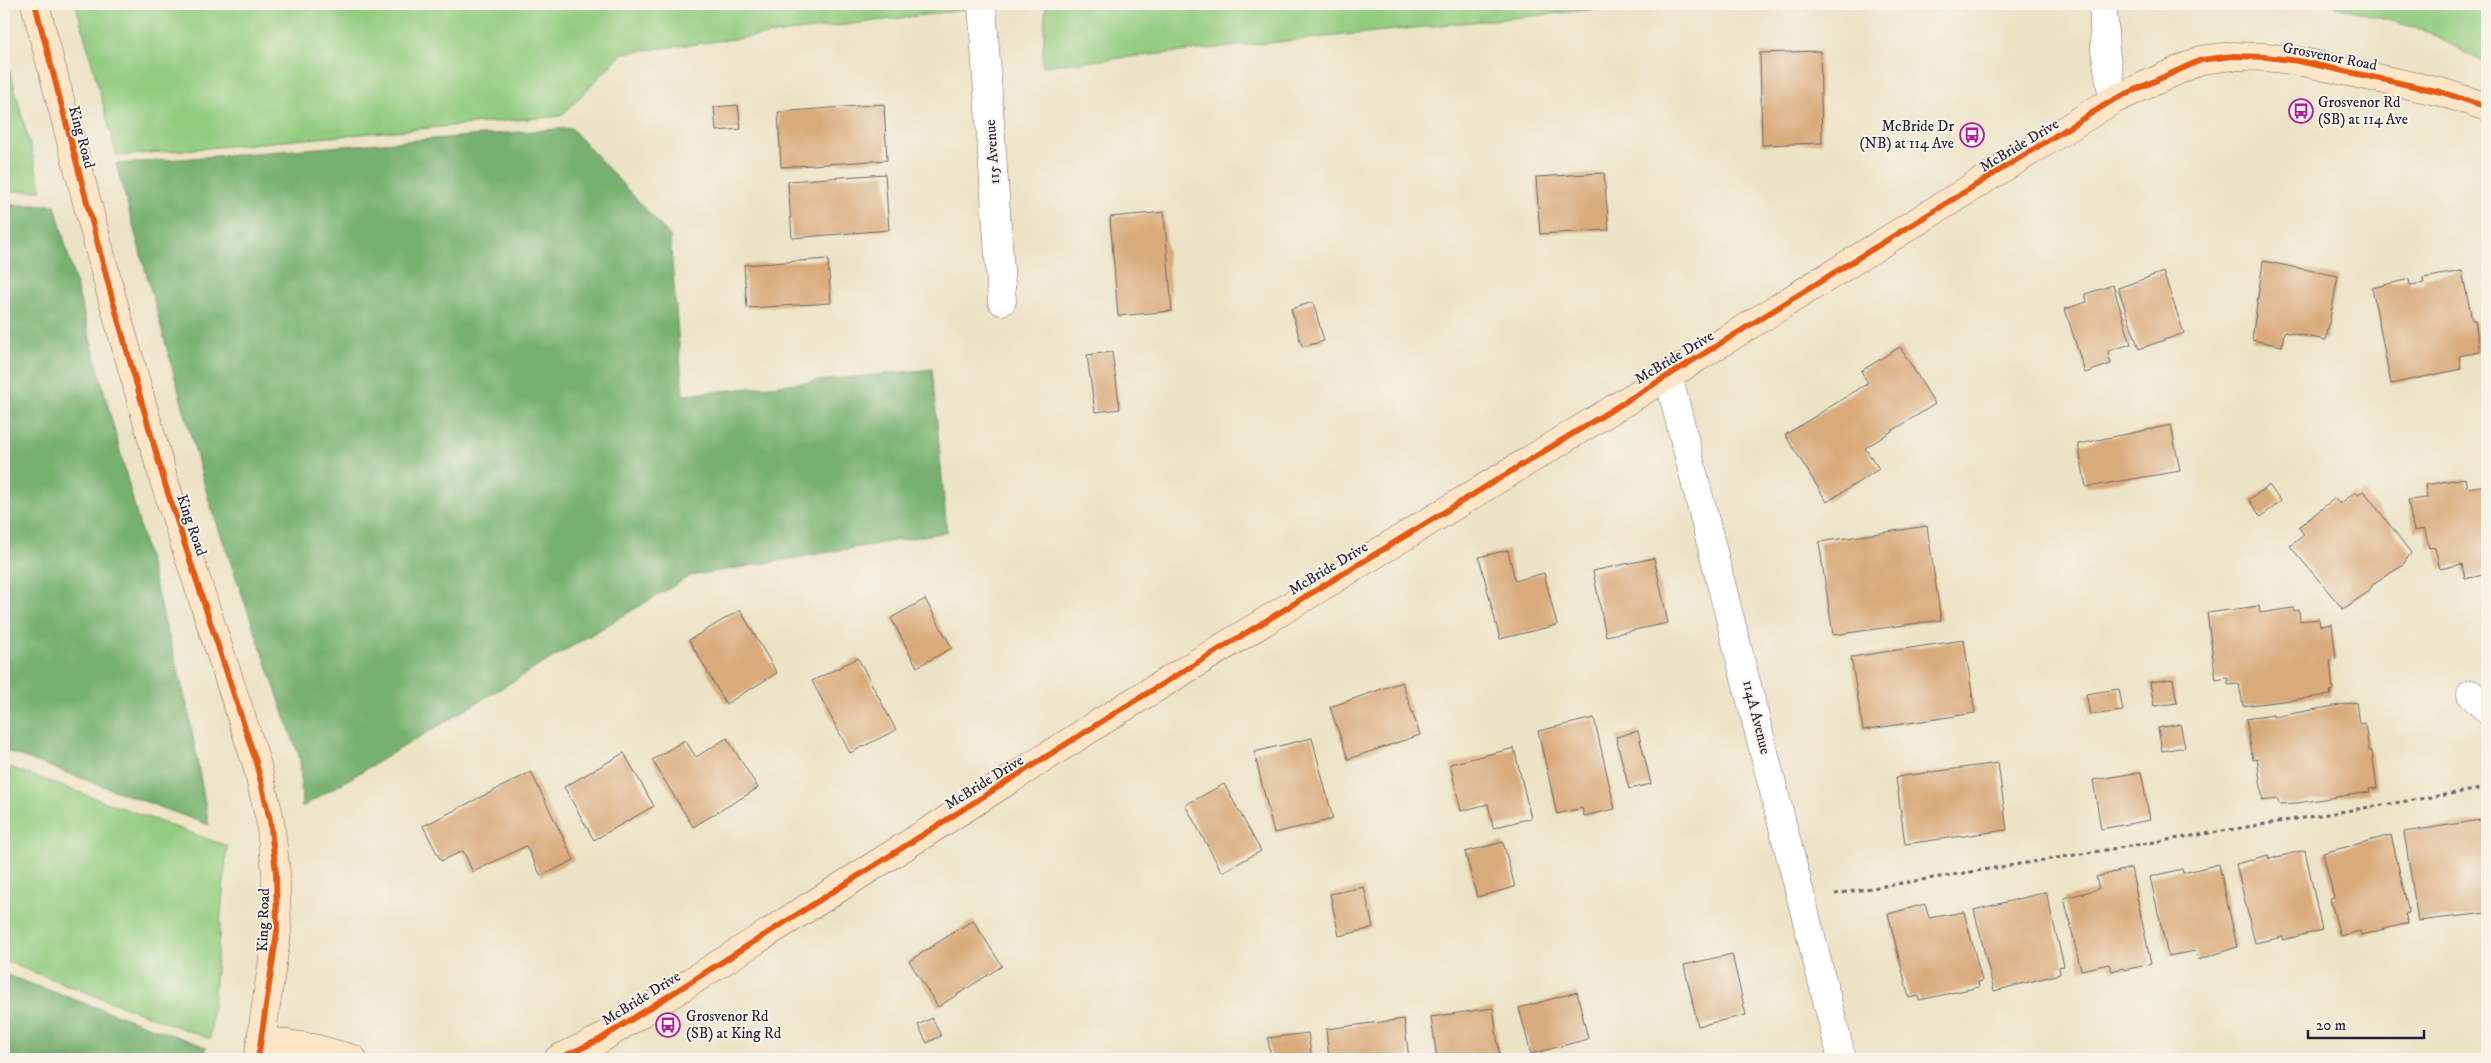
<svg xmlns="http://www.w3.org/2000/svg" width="2491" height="1063" font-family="'IM FELL DW Pica',serif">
  <rect width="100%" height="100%" fill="#f7f3e8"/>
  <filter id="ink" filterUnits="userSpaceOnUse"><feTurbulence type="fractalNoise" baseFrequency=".02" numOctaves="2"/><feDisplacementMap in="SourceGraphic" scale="10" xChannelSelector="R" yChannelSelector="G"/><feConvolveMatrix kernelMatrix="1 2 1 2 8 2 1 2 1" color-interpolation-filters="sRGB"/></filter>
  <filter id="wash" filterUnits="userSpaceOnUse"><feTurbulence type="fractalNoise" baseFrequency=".0096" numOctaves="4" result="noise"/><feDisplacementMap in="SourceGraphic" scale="20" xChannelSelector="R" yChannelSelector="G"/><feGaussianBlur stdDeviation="1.12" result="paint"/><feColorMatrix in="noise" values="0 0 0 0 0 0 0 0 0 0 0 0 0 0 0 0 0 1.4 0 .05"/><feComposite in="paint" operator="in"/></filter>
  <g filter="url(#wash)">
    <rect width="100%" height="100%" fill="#ece3c5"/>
    <g fill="#93cc7f" stroke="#5a775d">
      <path d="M 76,4 L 970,4 L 971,9 L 623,53 L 561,116 L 117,156 Z"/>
      <path d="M 1046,4 L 1619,4 L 1619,7 L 1042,66 Z"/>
      <path d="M 2329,4 L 2487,4 L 2487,64 L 2424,30 Z"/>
      <path d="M 4,49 L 42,191 L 4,191 Z"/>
      <path d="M 4,765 L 227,846 L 210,1039 L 4,961 Z"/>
    </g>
    <g fill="#76b06e" stroke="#4c6954">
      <path d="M 571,128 L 670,236 L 683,395 L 932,369 L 947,532 L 690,576 L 302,807 L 300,759 L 209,501 L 116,164 Z"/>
      <path d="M 4,205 L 55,205 L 187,705 L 209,825 L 4,750 Z"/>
      <path d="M 4,974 L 206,1047 L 203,1059 L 4,1059 Z"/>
    </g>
    <g id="blocks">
      <g fill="#d9aa7a">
        <path d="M 1820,51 L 1822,143 L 1762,145 L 1760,53 Z"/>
        <path d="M 884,104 L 887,160 L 781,167 L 778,112 Z"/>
        <path d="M 738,105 L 741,129 L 716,131 L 714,107 Z"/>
        <path d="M 1604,173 L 1609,230 L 1540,234 L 1536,177 Z"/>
        <path d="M 885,174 L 889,230 L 792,238 L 788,181 Z"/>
        <path d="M 1164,212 L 1172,311 L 1118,316 L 1110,217 Z"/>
        <path d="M 828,259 L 831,303 L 747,308 L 744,265 Z"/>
        <path d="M 2263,261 L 2338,276 L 2326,340 L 2284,332 L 2282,346 L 2252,340 Z"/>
        <path d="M 2462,271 L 2472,320 L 2475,320 L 2480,352 L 2459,356 L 2461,369 L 2391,384 L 2372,288 L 2409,279 L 2410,285 L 2424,283 L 2423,278 Z"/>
        <path d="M 2163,272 L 2184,333 L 2139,349 L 2118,288 Z"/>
        <path d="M 2113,285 L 2131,344 L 2108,351 L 2111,364 L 2085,373 L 2065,309 L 2087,302 L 2085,294 Z"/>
        <path d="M 1313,302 L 1324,341 L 1302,347 L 1291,309 Z"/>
        <path d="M 1900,347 L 1935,404 L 1865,448 L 1879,469 L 1827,502 L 1785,435 L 1868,383 L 1861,371 Z"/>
        <path d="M 1112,352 L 1120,409 L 1095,412 L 1087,355 Z"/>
        <path d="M 2171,425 L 2180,471 L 2086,487 L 2078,444 Z"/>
        <path d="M 2465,478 L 2467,488 L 2487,485 L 2487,574 L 2465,579 L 2462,564 L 2440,569 L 2435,547 L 2429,548 L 2425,531 L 2424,529 L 2414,531 L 2408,500 L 2427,498 L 2425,485 Z"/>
        <path d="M 2269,485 L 2281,501 L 2261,517 L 2249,500 Z"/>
        <path d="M 2364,491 L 2411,553 L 2402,566 L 2374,583 L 2368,592 L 2343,609 L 2290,546 L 2304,535 L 2299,527 L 2335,498 L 2340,504 L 2355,492 L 2358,495 Z"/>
        <path d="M 1927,526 L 1941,620 L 1833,635 L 1819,542 Z"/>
        <path d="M 1508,550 L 1515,581 L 1544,573 L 1557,625 L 1500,639 L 1479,557 Z"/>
        <path d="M 1654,558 L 1668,623 L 1606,636 L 1593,571 Z"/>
        <path d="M 925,599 L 952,648 L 917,667 L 891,618 Z"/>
        <path d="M 2259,606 L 2260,613 L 2293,608 L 2294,611 L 2299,610 L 2300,621 L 2319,619 L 2320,626 L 2332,624 L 2336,659 L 2330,660 L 2333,690 L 2330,691 L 2331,695 L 2243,706 L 2239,684 L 2228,685 L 2228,678 L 2216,680 L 2207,613 Z"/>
        <path d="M 740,610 L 777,673 L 726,704 L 689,640 Z"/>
        <path d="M 1964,640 L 1975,713 L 1863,730 L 1851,657 Z"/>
        <path d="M 858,658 L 896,730 L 850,753 L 812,681 Z"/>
        <path d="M 2173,679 L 2177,703 L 2154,706 L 2150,682 Z"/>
        <path d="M 1402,682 L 1420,735 L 1348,759 L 1330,707 Z"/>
        <path d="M 2119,689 L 2123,711 L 2090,715 L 2086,694 Z"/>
        <path d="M 2356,702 L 2359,724 L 2365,723 L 2369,751 L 2372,751 L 2377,788 L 2369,789 L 2370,792 L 2297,803 L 2279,804 L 2278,799 L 2263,801 L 2257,759 L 2253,760 L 2246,719 L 2273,715 L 2273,717 Z"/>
        <path d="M 1594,718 L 1615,809 L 1584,816 L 1582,808 L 1557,814 L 1538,731 Z"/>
        <path d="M 2180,724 L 2185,747 L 2162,751 L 2158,728 Z"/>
        <path d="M 1638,731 L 1651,784 L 1629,789 L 1616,737 Z"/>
        <path d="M 727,738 L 758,788 L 693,827 L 652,760 L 685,740 L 696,757 Z"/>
        <path d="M 1312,738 L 1333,819 L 1274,833 L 1254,752 Z"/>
        <path d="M 1514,748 L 1531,818 L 1493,828 L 1488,804 L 1461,811 L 1450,764 Z"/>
        <path d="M 624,753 L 654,806 L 594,840 L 564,787 Z"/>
        <path d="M 1998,763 L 2007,830 L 1905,844 L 1896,777 Z"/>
        <path d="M 531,772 L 574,860 L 541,876 L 526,846 L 473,872 L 463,851 L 441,861 L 423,826 Z"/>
        <path d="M 2141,772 L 2150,820 L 2101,829 L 2093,780 Z"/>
        <path d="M 1224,784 L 1261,851 L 1222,872 L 1185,805 Z"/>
        <path d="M 2487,819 L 2487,913 L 2418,921 L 2404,832 Z"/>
        <path d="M 2391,835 L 2409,913 L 2405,914 L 2408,923 L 2361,935 L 2360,931 L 2340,936 L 2330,898 L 2334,897 L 2323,853 Z"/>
        <path d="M 1503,842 L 1515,887 L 1477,897 L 1465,852 Z"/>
        <path d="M 2305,850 L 2322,930 L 2283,940 L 2283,937 L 2255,943 L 2236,864 L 2268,855 L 2269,859 Z"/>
        <path d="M 2219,864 L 2237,947 L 2198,960 L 2196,951 L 2168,956 L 2150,877 L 2182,869 L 2183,873 Z"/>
        <path d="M 2131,868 L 2151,964 L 2124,970 L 2123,968 L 2112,971 L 2109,964 L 2081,970 L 2064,898 L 2099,889 L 2096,877 Z"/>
        <path d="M 1364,887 L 1373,928 L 1339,936 L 1330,894 Z"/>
        <path d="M 2046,892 L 2064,966 L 2059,967 L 2060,974 L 1994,991 L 1974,910 Z"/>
        <path d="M 1925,904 L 1929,918 L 1964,912 L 1982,981 L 1978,982 L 1979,987 L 1919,1000 L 1918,996 L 1909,998 L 1888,914 Z"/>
        <path d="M 973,920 L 1002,966 L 938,1007 L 909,961 Z"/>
        <path d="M 1732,954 L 1746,1015 L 1698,1026 L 1684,965 Z"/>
        <path d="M 1577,992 L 1588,1039 L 1531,1054 L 1519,1008 Z"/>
        <path d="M 1493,1008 L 1500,1059 L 1437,1059 L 1431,1017 Z"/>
        <path d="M 932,1018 L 941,1036 L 927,1043 L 918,1025 Z"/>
        <path d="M 1404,1019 L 1409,1059 L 1329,1059 L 1326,1029 Z"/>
        <path d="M 1308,1033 L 1312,1059 L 1271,1059 L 1268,1038 Z"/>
      </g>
    </g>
  </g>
  <g filter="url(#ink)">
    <use href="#blocks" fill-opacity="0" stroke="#69666b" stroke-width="1"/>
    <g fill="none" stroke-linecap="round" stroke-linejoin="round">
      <g stroke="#69666b" stroke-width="29">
        <g id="street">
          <path d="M 982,4 L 1002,301"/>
          <path d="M 2103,4 L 2105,49 L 2113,100"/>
          <path d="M 1668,375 L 1842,1059"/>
          <path d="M 2471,694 L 2487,710"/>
        </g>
      </g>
      <g stroke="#69666b" stroke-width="29">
        <g id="secondary">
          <path d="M 35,4 L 112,298 L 165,484 L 256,762 L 270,820 L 276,873 L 277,932 L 258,1059"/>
          <path d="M 263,1040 L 314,1048 L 353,1059"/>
          <path d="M 558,1059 L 599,1040 L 1123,708 L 1692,361 L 2113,100 L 2201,60 L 2233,56 L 2266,57 L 2298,61 L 2441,92 L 2487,107"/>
        </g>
      </g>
      <path stroke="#69666b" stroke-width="3" stroke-dasharray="4 4" stroke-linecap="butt" d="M 1835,894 L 2487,788"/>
      <use href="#street" stroke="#fff" stroke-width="28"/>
      <use href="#secondary" stroke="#fde5c5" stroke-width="28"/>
      <g stroke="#f7f3e8" stroke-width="9">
        <g id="cycleway">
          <path d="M 35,4 L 112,298 L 165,484 L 256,762 L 270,820 L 276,873 L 277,932 L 258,1059"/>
          <path d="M 558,1059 L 599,1040 L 1123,708 L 1692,361 L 2113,100 L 2201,60 L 2233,56 L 2266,57 L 2298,61 L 2441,92 L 2487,107"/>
        </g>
      </g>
      <use href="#cycleway" stroke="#e8590c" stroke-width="6"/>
    </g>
  </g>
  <defs>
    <g id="bus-ring" transform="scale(1.25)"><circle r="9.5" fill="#f7f3e8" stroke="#b5179e" stroke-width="1.5"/><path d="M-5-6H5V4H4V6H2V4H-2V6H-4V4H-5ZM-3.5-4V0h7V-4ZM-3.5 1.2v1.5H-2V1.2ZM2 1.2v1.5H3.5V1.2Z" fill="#b5179e"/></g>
  </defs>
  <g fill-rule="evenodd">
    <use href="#bus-ring" x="2301" y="111"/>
    <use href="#bus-ring" x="1972" y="135"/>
    <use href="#bus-ring" x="668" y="1025"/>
  </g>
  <g text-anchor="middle" stroke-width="4" stroke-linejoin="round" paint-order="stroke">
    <g font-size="15" fill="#22223b" stroke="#f7f3e8">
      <text transform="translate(2330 56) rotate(11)" y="5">Grosvenor Road</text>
      <text transform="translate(82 137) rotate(75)" y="5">King Road</text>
      <text transform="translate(2019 145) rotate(-31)" y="5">McBride Drive</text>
      <text transform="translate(992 152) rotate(-94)" y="5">115 Avenue</text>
      <text transform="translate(1674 357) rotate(-31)" y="5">McBride Drive</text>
      <text transform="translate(192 525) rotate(71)" y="5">King Road</text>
      <text transform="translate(1328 568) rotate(-31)" y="5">McBride Drive</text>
      <text transform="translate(1757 717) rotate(76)" y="5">114A Avenue</text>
      <text transform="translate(984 782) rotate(-32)" y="5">McBride Drive</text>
      <text transform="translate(263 920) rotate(-88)" y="5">King Road</text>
      <text transform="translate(641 998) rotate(-32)" y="5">McBride Drive</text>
    </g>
    <g font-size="15" fill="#22223b" stroke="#f7f3e8" text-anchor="start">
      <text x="2318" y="107">Grosvenor Rd<tspan x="2318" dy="17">(SB) at 114 Ave</tspan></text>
      <text x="1954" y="131" text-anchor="end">McBride Dr<tspan x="1954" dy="17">(NB) at 114 Ave</tspan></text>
      <text x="686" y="1021">Grosvenor Rd<tspan x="686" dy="17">(SB) at King Rd</tspan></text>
    </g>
  </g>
  <rect width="2491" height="1063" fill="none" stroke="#f7f3e8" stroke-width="20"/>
  <path d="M2308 1030v8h116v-8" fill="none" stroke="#22223b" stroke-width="2.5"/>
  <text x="2316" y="1030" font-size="15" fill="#22223b" stroke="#f7f3e8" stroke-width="4" paint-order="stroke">20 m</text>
</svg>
